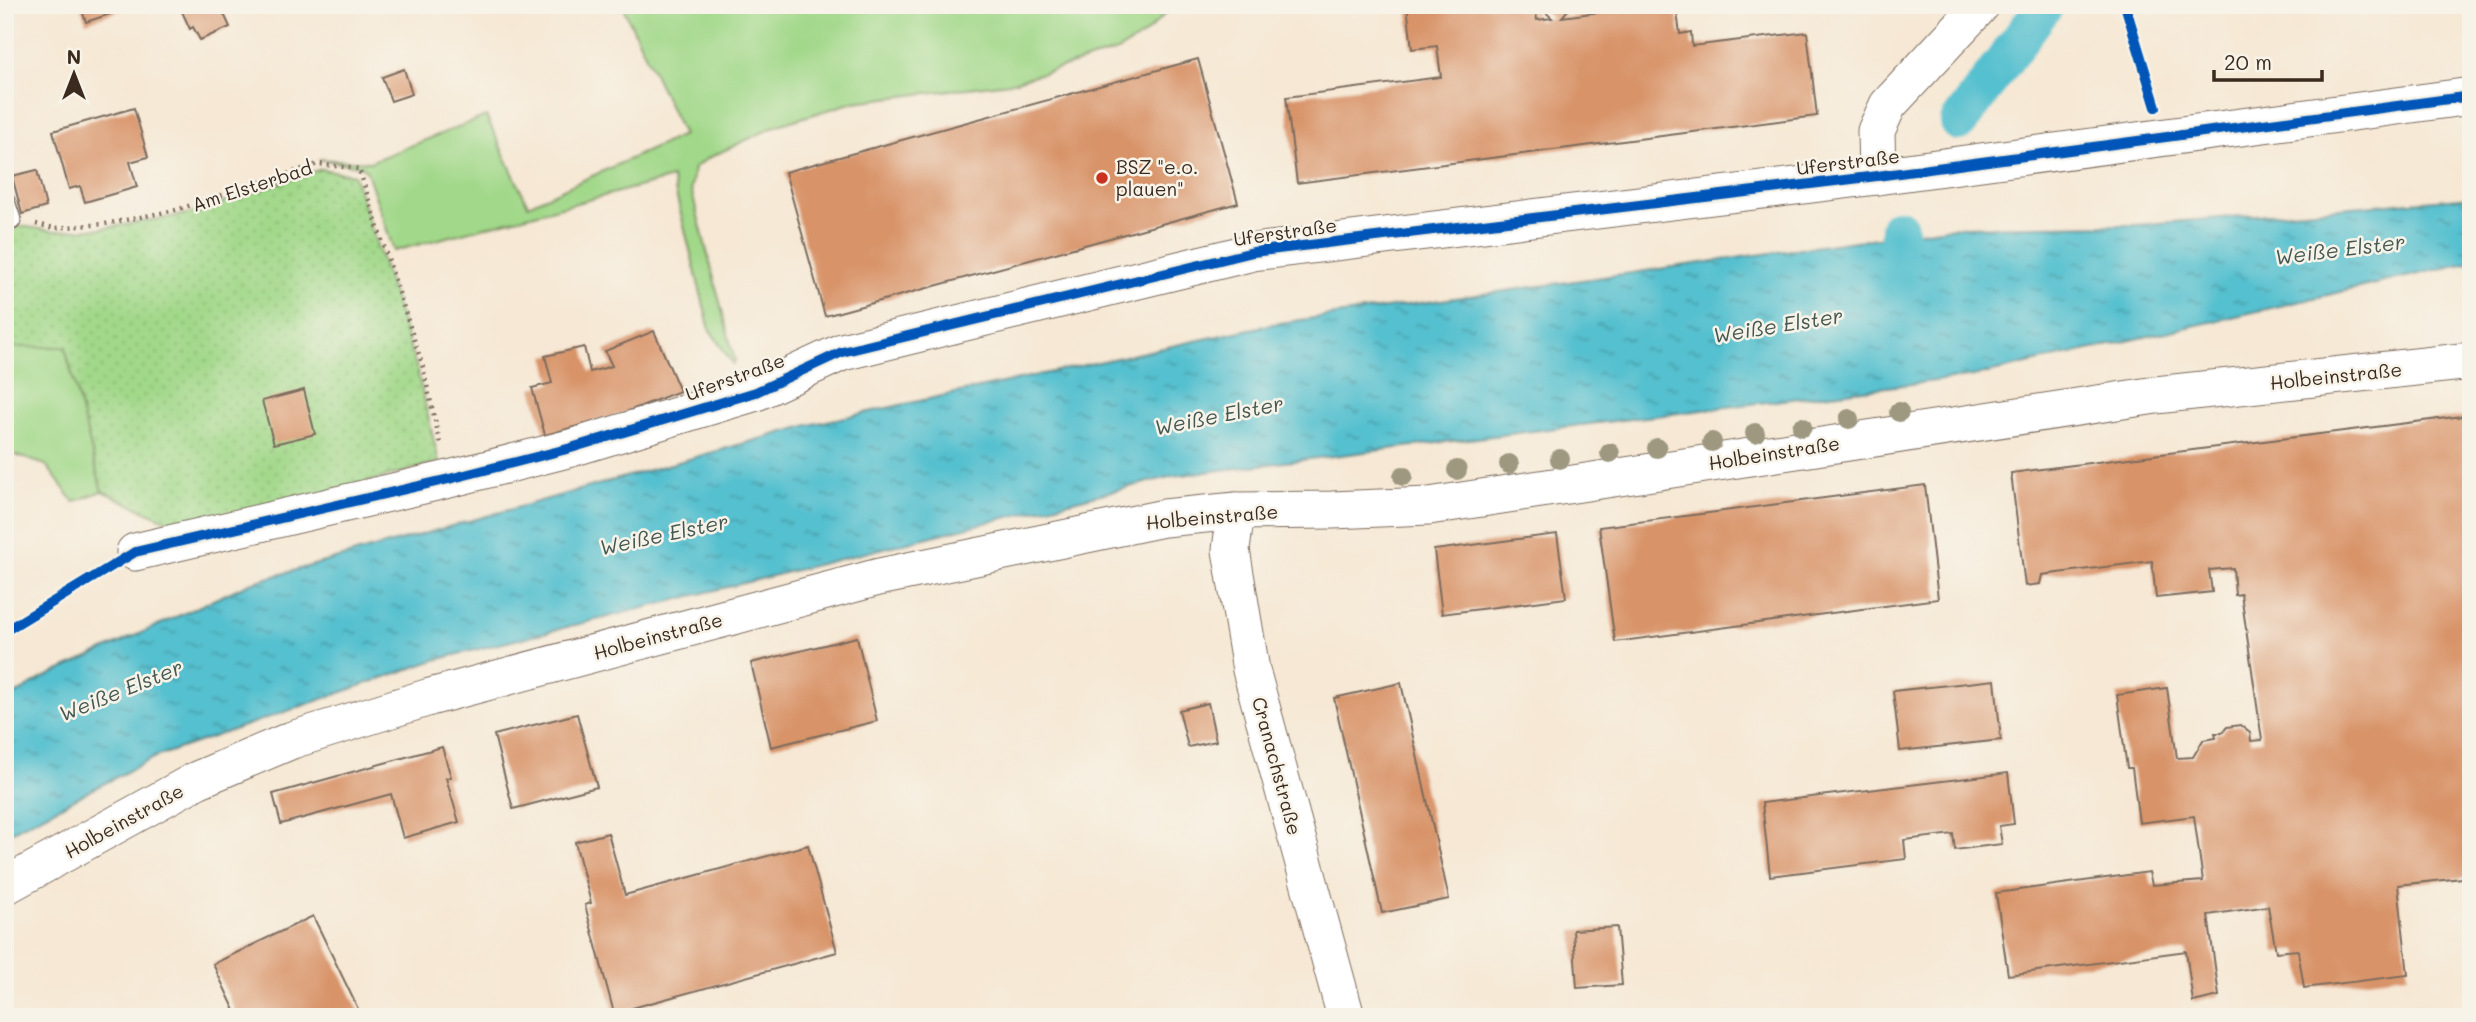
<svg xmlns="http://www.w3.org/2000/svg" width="2476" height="1022" font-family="Mali,sans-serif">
  <defs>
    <pattern id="garden-dots" width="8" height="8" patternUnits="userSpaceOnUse" patternTransform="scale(1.75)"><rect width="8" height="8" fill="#a1d889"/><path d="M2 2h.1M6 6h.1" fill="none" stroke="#8cba76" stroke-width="1.8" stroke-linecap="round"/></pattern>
    <pattern id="water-ripples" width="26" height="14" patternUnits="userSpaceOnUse" patternTransform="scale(1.75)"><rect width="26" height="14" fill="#55c0cf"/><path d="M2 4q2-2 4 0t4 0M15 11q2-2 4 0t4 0" fill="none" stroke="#489ca7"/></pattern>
  </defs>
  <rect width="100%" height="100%" fill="#f7f3e8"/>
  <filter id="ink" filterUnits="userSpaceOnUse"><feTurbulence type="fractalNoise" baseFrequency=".0143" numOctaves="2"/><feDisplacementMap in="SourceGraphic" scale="14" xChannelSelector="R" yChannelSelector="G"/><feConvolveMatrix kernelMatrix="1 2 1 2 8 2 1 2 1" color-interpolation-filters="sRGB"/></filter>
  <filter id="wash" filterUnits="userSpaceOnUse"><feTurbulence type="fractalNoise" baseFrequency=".00686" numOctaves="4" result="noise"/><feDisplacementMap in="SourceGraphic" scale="28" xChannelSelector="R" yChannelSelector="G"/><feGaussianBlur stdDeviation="1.57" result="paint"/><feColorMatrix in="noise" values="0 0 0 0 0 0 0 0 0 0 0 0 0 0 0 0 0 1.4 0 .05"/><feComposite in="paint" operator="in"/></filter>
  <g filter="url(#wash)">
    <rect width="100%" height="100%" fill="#f6e8d4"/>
    <g fill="#a1d889" stroke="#6e8154" stroke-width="2">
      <path d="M 622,5 L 1174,5 L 1144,35 L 1117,51 L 1009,83 L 854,102 L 778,125 L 708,158 L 694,168 L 691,189 L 735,361 L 733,364 L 710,330 L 672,178 L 394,251 L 367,172 L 363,167 L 318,159 L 370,162 L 486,116 L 528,205 L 683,135 Z"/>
      <path d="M 5,347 L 65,347 L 102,491 L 74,502 L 46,465 L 12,454 L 5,455 Z"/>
    </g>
    <path fill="url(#garden-dots)" stroke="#6e8154" stroke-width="2" d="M 321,169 L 354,175 L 416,366 L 439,462 L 191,532 L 102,491 L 65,347 L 5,347 L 5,224 L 55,231 L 105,228 L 188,214 Z"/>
    <path fill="url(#water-ripples)" stroke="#487576" stroke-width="2" d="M 2471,197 L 2471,262 L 1975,376 L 1173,476 L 435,660 L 155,757 L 5,835 L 5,701 L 41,679 L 250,583 L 809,425 L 1273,324 L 1954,227 L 2137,225 Z"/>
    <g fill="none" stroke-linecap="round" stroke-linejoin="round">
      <g stroke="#55c0cf" stroke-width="38">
        <path d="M 1959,122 L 2045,5"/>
        <path d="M 1898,288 L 1899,228"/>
      </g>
    </g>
    <g id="blocks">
      <g fill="#d89368">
        <path d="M 80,5 L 124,5 L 125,9 L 86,22 Z"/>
        <path d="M 179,5 L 245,5 L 224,14 L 230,27 L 200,40 L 193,27 L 190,29 Z"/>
        <path d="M 1407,5 L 1535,5 L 1537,20 L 1552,18 L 1542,9 L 1546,5 L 1572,5 L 1562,17 L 1624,9 L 1623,6 L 1631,5 L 1676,5 L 1680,34 L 1691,32 L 1692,46 L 1807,32 L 1817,116 L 1297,183 L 1286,97 L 1441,77 L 1437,46 L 1412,49 Z"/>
        <path d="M 1198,59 L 1238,203 L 825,316 L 785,172 Z"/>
        <path d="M 404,69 L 412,94 L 391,101 L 382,77 Z"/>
        <path d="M 134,108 L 148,157 L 130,162 L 137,187 L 85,202 L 80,186 L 69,189 L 53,131 Z"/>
        <path d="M 37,170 L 46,207 L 22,214 L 12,176 Z"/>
        <path d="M 654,331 L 680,391 L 618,415 L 545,435 L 532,388 L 552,383 L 545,356 L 584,347 L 590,372 L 612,366 L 605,351 Z"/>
        <path d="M 304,390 L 315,434 L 274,444 L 262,401 Z"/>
        <path d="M 2471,415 L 2471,877 L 2398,885 L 2408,975 L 2304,988 L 2298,950 L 2276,952 L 2268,906 L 2208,915 L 2219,996 L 2193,1002 L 2186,951 L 2008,975 L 1996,893 L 2149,872 L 2152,885 L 2203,881 L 2194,816 L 2139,823 L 2132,768 L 2127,768 L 2117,695 L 2167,688 L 2177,758 L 2193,757 L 2203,740 L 2216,738 L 2215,733 L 2222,733 L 2227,727 L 2240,725 L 2250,733 L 2251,741 L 2262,740 L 2241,594 L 2235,595 L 2233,568 L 2209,570 L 2212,592 L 2156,598 L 2152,561 L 2042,575 L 2040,584 L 2025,586 L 2011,473 Z"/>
        <path d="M 1925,485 L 1938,599 L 1615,642 L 1599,527 Z"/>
        <path d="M 1557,534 L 1566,598 L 1442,614 L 1434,550 Z"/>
        <path d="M 857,637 L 877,721 L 771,747 L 751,663 Z"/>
        <path d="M 1995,680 L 2001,740 L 1900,751 L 1893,691 Z"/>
        <path d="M 1401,683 L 1449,899 L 1382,913 L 1334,698 Z"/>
        <path d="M 1208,703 L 1216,741 L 1188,747 L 1179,710 Z"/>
        <path d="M 577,714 L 597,787 L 513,809 L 494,735 Z"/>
        <path d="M 442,747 L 451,777 L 446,778 L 459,822 L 403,838 L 391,794 L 281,824 L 273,794 Z"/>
        <path d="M 2008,773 L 2014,824 L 1999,826 L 2002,844 L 1955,850 L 1953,834 L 1904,840 L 1906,859 L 1770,876 L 1762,803 Z"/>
        <path d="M 608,833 L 625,895 L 808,845 L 837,952 L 614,1013 L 585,905 L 591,903 L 575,842 Z"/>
        <path d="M 313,916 L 362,1017 L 238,1017 L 213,964 Z"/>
        <path d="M 1617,927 L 1622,985 L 1577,988 L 1573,930 Z"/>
      </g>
    </g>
  </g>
  <g filter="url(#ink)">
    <use href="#blocks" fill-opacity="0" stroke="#7c6c5e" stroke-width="2"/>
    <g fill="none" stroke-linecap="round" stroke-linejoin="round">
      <g stroke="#7c6c5e" stroke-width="22">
        <path id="service" d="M 5,202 L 11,220"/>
      </g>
      <g stroke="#7c6c5e" stroke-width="39">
        <g id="minor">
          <path d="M 1877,176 L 1876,131 L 1888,105 L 1981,5"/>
          <path d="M 1236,511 L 1231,550 L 1251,670 L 1346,1017"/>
          <path d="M 135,552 L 449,479 L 571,448 L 756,392 L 842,352 L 1253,252 L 1877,176 L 2471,96"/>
          <path d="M 5,886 L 197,780 L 292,740 L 430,697 L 879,577 L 1164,518 L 1236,511 L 1332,510 L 1429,506 L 2156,395 L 2471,361"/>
        </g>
      </g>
      <path stroke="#7c6c5e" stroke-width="4.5" stroke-dasharray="2 5" stroke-linecap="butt" d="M 36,224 L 54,228 L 105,224 L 176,210 L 318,164 L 359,169 L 422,364 L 441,446"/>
      <use href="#service" stroke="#fff" stroke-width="19"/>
      <use href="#minor" stroke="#fff" stroke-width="37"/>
      <g stroke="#f7f3e8" stroke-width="15">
        <g id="cycleway">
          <path d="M 2125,5 L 2156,107"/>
          <path d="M 5,631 L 135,552 L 449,479 L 571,448 L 756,392 L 842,352 L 1253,252 L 1877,176 L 2471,96"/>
        </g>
      </g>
      <use href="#cycleway" stroke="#0057b8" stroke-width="10"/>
    </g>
    <g fill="#9d987f">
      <circle cx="1899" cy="412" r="10"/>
      <circle cx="1849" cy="419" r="10"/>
      <circle cx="1802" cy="427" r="10"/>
      <circle cx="1755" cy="433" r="10"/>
      <circle cx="1712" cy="442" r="10"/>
      <circle cx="1657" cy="448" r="10"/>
      <circle cx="1610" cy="453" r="10"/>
      <circle cx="1560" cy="459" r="10"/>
      <circle cx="1509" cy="464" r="10"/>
      <circle cx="1457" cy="470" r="10"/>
      <circle cx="1403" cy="476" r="10"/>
    </g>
  </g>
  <circle fill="#c8321e" stroke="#f7f3e8" stroke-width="2.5" cx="1102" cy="178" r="7"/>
  <g text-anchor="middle" stroke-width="5" stroke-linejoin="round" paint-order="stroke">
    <g font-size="19" fill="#3b2a1e" stroke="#f7f3e8">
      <text transform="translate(1848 162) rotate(-7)" y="7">Uferstraße</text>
      <text transform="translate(252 186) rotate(-18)" y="7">Am Elsterbad</text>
      <text transform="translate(1285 232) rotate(-8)" y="7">Uferstraße</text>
      <text transform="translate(2336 376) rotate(-6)" y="7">Holbeinstraße</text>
      <text transform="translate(735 377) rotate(-20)" y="7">Uferstraße</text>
      <text transform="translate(1774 453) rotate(-9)" y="7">Holbeinstraße</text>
      <text transform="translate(1212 517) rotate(-5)" y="7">Holbeinstraße</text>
      <text transform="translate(658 636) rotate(-15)" y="7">Holbeinstraße</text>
      <text transform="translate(1277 766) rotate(75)" y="7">Cranachstraße</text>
      <text transform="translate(124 821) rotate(-29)" y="7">Holbeinstraße</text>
    </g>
    <g font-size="19" fill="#3b2a1e" stroke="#f7f3e8" text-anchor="start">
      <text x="1116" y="174">BSZ "e.o.<tspan x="1116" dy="22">plauen"</tspan></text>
    </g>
    <g font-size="21" font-style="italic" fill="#435753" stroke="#f7f3e8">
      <text transform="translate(2340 250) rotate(-7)" y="7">Weiße Elster</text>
      <text transform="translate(1778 326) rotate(-9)" y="7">Weiße Elster</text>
      <text transform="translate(1219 416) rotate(-11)" y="7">Weiße Elster</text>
      <text transform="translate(664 535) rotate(-12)" y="7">Weiße Elster</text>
      <text transform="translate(121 691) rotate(-22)" y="7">Weiße Elster</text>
    </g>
  </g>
  <rect width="2476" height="1022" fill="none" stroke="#f7f3e8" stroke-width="28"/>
  <g transform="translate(74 74)" stroke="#f7f3e8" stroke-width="5" paint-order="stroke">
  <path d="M0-5L12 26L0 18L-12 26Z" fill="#3b2a1e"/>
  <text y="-10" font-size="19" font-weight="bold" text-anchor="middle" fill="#3b2a1e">N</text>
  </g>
  <path d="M2214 70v10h108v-10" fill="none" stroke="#3b2a1e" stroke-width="3.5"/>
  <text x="2224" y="70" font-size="21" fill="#3b2a1e" stroke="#f7f3e8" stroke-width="5" paint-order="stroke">20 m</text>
</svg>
